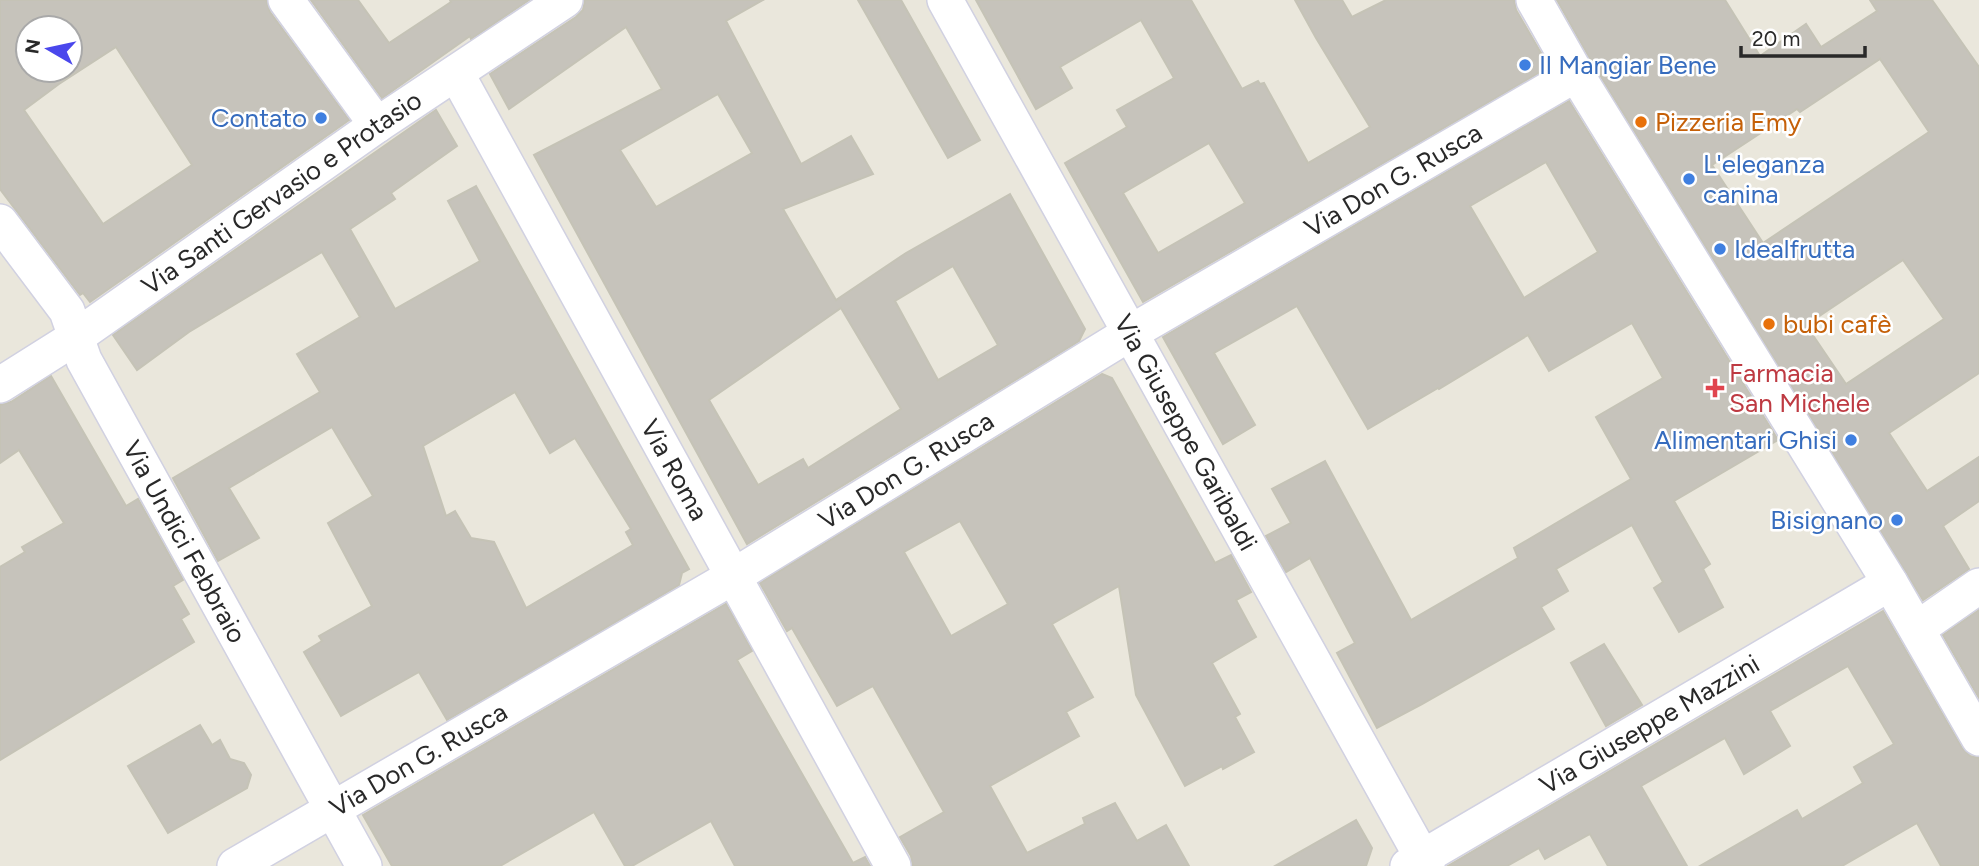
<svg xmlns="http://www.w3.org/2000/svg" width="1979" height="866" font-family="Figtree,sans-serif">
  <rect width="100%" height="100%" fill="#eae7dc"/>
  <g fill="#c6c3bb" stroke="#c5c3b6" stroke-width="2" fill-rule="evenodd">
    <path d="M 0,0 L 266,0 L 270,12 L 349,120 L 90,302 L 83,293 L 80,295 L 0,189 ZM 28,28 L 70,28 L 70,70 L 28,70 ZM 116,47 L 192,165 L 103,224 L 24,110 L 59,84 Z"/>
    <path d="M 311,0 L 358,0 L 389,43 L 451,2 L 450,0 L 529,0 L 471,39 L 470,36 L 382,98 Z"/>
    <path d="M 585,0 L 763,0 L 726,21 L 801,164 L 851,136 L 873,174 L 783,209 L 836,300 L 906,253 L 1010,194 L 1085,329 L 1079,341 L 747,544 L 534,155 L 662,89 L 626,27 L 509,109 L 490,74 L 576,17 L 583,10 ZM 718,94 L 752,153 L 656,207 L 620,150 ZM 953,266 L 998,345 L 938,380 L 895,301 ZM 841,308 L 901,409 L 808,468 L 803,459 L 758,485 L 709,400 Z"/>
    <path d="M 858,0 L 901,0 L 980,140 L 948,158 Z"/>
    <path d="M 976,0 L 1191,0 L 1242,89 L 1258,81 L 1260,84 L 1264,83 L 1308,163 L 1370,127 L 1316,38 L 1295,0 L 1342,0 L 1352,17 L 1386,0 L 1514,0 L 1516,10 L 1549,67 L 1143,302 L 1065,163 L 1127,127 L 1117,110 L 1174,78 L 1141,20 L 1060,67 L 1072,88 L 1036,109 ZM 1209,143 L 1245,203 L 1158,253 L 1123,193 Z"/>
    <path d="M 1557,0 L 1725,0 L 1760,56 L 1806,24 L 1821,47 L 1877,11 L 1870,0 L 1932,0 L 1979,67 L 1979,373 L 1889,433 L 1927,491 L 1979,457 L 1979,501 L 1943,526 L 1969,569 L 1923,600 L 1593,64 ZM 1880,59 L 1929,132 L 1763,243 L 1712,165 L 1797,109 L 1800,112 ZM 1903,260 L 1944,319 L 1846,384 L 1806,325 Z"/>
    <path d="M 1569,101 L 1778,440 L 1674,501 L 1710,564 L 1703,569 L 1723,607 L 1679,632 L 1654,588 L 1663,582 L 1632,525 L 1556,569 L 1568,591 L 1541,607 L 1554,629 L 1422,704 L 1377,728 L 1337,653 L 1355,643 L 1310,558 L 1286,572 L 1266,536 L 1291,523 L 1272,489 L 1325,461 L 1411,620 L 1518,558 L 1514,548 L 1631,479 L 1596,417 L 1663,378 L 1632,323 L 1549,371 L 1528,335 L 1439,389 L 1438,388 L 1368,429 L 1297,306 L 1214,353 L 1255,425 L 1223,444 L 1163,337 ZM 1546,162 L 1598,252 L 1524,298 L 1470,206 Z"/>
    <path d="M 436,110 L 457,146 L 391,193 L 395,199 L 350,229 L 395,309 L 480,261 L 448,201 L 476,186 L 689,569 L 682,573 L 679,585 L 447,720 L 419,672 L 341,716 L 304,652 L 322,641 L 319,636 L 372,606 L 328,523 L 373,496 L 332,427 L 229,488 L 259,538 L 218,561 L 173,478 L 320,392 L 297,354 L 360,317 L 322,252 L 189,332 L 137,370 L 113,335 ZM 515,392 L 550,453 L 575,438 L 631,529 L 626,532 L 633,545 L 526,608 L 494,542 L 471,538 L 455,511 L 446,516 L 423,446 Z"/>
    <path d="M 1102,374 L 1112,378 L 1215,563 L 1231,555 L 1251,592 L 1236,600 L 1256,637 L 1212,663 L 1240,714 L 1235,717 L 1254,752 L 1223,769 L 1222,766 L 1185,786 L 1136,695 L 1119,586 L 1052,624 L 1093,697 L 1066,712 L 1079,736 L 990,786 L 1027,853 L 1085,824 L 1083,818 L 1115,803 L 1137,841 L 1166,825 L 1189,866 L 913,866 L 911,856 L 900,837 L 944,812 L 873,686 L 837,706 L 792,628 L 787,631 L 760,583 ZM 960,521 L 1008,604 L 951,636 L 904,552 Z"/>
    <path d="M 51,376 L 126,506 L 138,499 L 183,580 L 173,586 L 189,614 L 181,619 L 194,642 L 0,760 L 0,567 L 25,552 L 22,547 L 64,523 L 19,450 L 0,463 L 0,405 L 11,402 Z"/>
    <path d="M 726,604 L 752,651 L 737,660 L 853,863 L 865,857 L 870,866 L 735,866 L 711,821 L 632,866 L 625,866 L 594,812 L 500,866 L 392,866 L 363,815 Z"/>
    <path d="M 1979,610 L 1979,698 L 1943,635 Z"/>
    <path d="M 1883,611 L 1962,748 L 1970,756 L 1979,758 L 1979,866 L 1941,866 L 1917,823 L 1842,866 L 1700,866 L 1797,810 L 1802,819 L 1863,783 L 1854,767 L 1894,744 L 1848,666 L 1770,711 L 1790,746 L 1744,774 L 1725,738 L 1641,786 L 1687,866 L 1608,866 L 1590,834 L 1545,859 L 1539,848 L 1507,866 L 1448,866 Z"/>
    <path d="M 1604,644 L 1642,705 L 1606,726 L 1571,663 Z"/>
    <path d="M 200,725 L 212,745 L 220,740 L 230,759 L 244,763 L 251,775 L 247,788 L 168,833 L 128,766 Z"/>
    <path d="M 1356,820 L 1372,848 L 1366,866 L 1275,866 Z"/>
  </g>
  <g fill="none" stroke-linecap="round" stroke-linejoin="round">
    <g stroke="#d1d1e1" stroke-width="38">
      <g id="minor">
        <path d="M 286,0 L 377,125"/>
        <path id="s1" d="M 945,0 L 1427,866"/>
        <path d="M 1534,0 L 1576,74 L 1890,583 L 1979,738"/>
        <path id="s2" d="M 456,73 L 893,866"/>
        <path id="s3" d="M 0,222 L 67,311 L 84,360 L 364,866"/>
        <path id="s4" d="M 0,385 L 76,337 L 377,125 L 565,0"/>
        <path d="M 1917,629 L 1979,586"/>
        <path id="s5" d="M 235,866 L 734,576 L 1130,333 L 1576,74"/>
        <path id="s6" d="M 1408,866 L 1890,583"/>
      </g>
    </g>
    <use href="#minor" stroke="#fff" stroke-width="35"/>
  </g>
  <g fill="#3f7fe0" stroke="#fff" stroke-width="2.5">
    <circle cx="1525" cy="65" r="7"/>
    <circle cx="321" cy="118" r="7"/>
    <circle cx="1689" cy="179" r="7"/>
    <circle cx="1720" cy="249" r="7"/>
    <circle cx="1851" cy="440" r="7"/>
    <circle cx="1897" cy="520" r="7"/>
  </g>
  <g fill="#e8710a" stroke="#fff" stroke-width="2.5">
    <circle cx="1641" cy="122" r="7"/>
    <circle cx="1769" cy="324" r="7"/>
  </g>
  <path fill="#e0444e" stroke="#fff" stroke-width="2.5" d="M1711.5 377.5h7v7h7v7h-7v7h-7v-7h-7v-7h7z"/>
  <g text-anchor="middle" stroke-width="5" stroke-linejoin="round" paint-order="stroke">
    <g font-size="26" fill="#366cbe" stroke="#fff" text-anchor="start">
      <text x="1539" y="74">Il Mangiar Bene</text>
      <text x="307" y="127" text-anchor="end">Contato</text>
      <text x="1703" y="173">L'eleganza<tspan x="1703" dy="30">canina</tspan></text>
      <text x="1734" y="258">Idealfrutta</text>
      <text x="1837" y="449" text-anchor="end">Alimentari Ghisi</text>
      <text x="1883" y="529" text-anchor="end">Bisignano</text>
    </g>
    <g font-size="26" fill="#c56008" stroke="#fff" text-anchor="start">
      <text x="1655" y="131">Pizzeria Emy</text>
      <text x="1783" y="333">bubi cafè</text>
    </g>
    <g font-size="26" fill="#292929" stroke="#fff">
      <text dy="9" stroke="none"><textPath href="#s5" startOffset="1346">Via Don G. Rusca</textPath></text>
      <text dy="9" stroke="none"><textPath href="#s4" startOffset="341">Via Santi Gervasio e Protasio</textPath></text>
      <text dy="9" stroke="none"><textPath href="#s1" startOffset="495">Via Giuseppe Garibaldi</textPath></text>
      <text dy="9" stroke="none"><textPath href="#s2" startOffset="453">Via Roma</textPath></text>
      <text dy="9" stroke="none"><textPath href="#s5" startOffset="779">Via Don G. Rusca</textPath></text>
      <text dy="9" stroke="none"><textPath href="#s3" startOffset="371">Via Undici Febbraio</textPath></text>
      <text dy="9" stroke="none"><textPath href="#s6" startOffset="280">Via Giuseppe Mazzini</textPath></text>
      <text dy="9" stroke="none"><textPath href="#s5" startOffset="212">Via Don G. Rusca</textPath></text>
    </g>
    <g font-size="26" fill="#be3a42" stroke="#fff" text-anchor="start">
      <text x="1729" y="382">Farmacia<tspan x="1729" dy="30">San Michele</tspan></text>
    </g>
  </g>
  <g transform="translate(49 49) rotate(279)"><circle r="33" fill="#ffffff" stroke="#a9a9a9" stroke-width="2"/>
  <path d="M0-5L12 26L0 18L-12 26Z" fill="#4a47ec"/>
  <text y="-10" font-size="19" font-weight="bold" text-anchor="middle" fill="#292929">N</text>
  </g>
  <path d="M1741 46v10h124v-10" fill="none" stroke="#292929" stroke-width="3.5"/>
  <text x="1752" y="46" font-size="21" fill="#292929" stroke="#ffffff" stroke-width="5" paint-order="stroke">20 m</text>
</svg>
